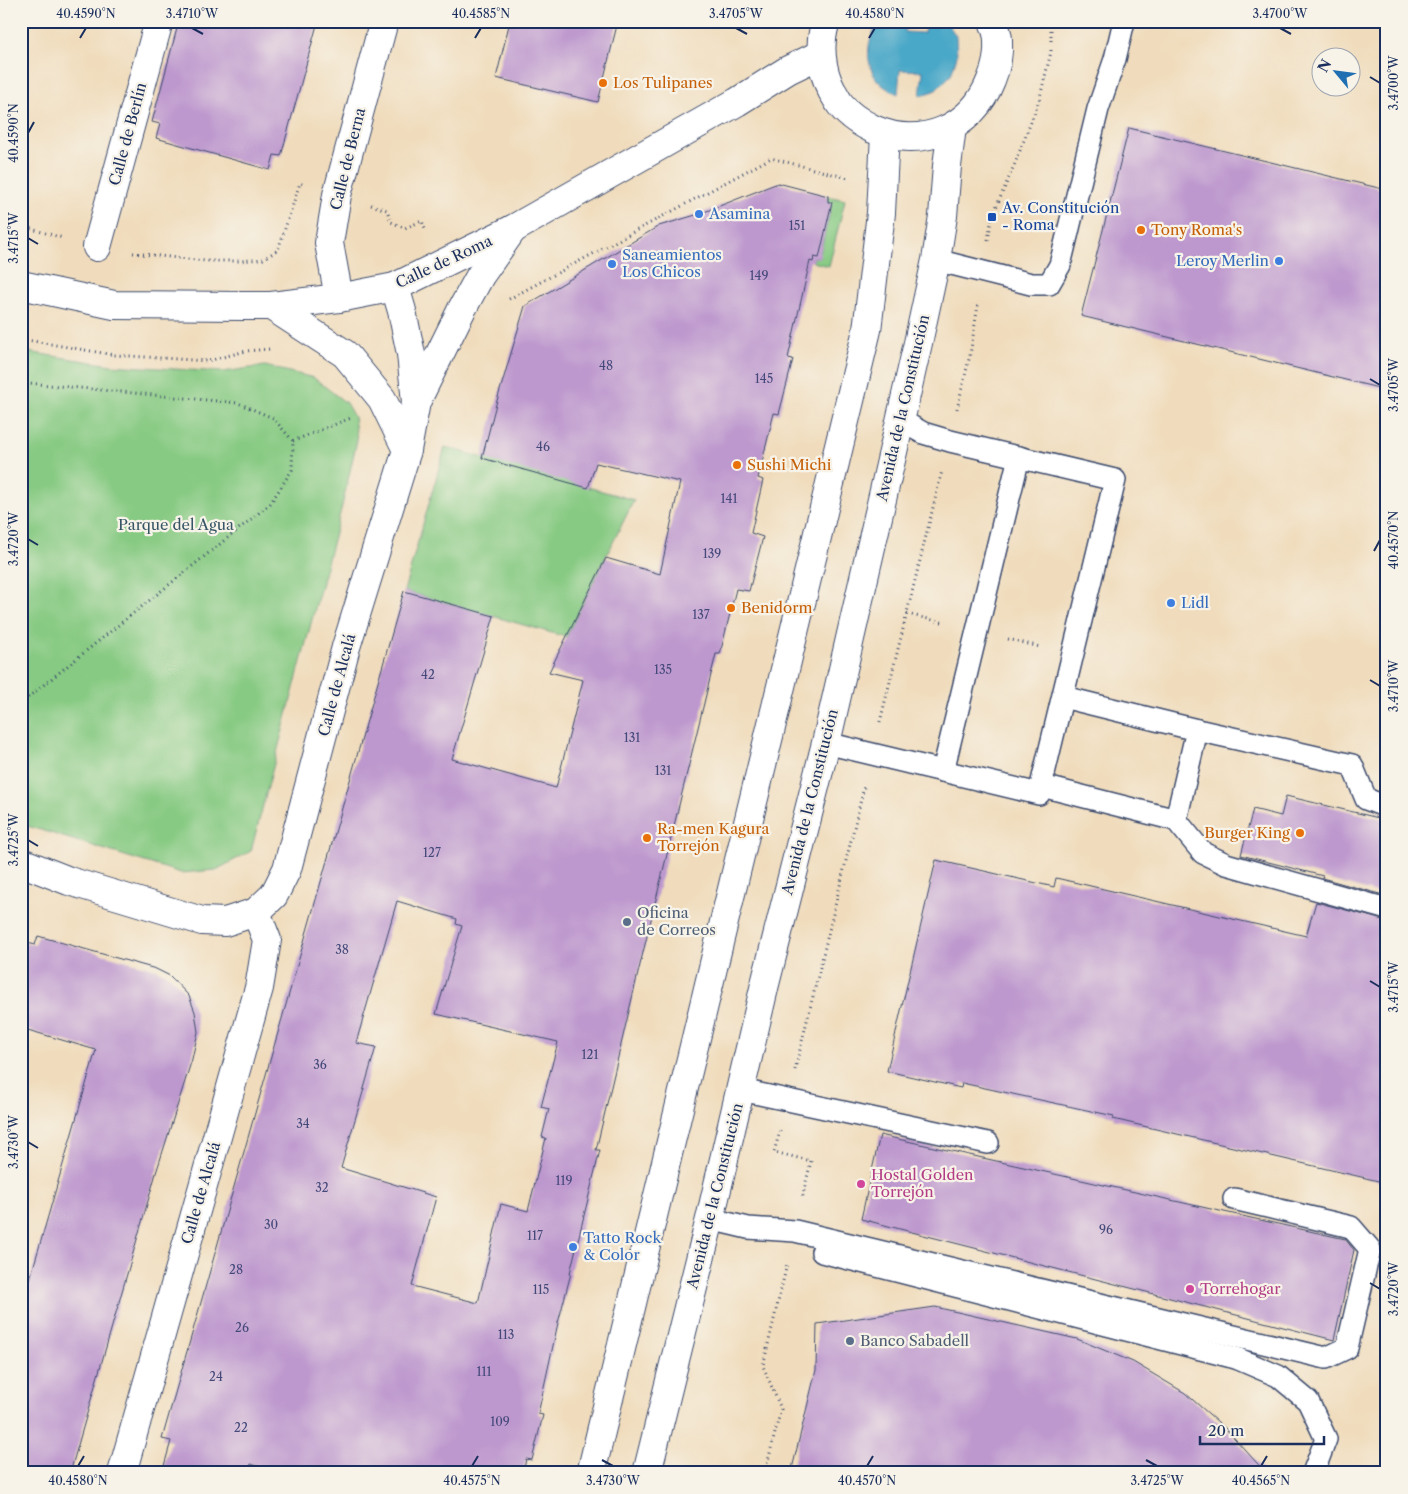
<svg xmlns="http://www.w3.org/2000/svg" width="1408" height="1494" font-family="'Libre Caslon Text',serif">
  <rect width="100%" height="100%" fill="#f7f3e8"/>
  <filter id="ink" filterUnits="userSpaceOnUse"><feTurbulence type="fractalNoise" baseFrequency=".02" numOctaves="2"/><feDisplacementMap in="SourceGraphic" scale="10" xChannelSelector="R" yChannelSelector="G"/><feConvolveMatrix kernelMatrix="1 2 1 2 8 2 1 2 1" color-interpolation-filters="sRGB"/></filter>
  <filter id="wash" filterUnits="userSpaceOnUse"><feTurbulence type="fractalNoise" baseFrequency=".0096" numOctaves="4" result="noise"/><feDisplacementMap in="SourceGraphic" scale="20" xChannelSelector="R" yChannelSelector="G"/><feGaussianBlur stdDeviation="1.12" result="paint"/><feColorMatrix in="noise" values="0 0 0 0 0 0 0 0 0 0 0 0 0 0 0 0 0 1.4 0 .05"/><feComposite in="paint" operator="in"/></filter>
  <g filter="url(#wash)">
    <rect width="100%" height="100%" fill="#f0dcbc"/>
    <g fill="#87ca83" stroke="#517c70">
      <path d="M 828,196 L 845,200 L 829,266 L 813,262 L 814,257 L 819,258 L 832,203 L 828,202 Z"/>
      <path d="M 21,351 L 111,365 L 223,372 L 265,366 L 314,378 L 346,403 L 354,417 L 357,440 L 342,506 L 251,851 L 216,870 L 181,873 L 21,824 Z"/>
      <path d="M 445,447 L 634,500 L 566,637 L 404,591 Z"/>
    </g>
    <path fill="#49a7c8" stroke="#326b93" d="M 881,21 L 905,21 L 905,32 L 924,33 L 926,21 L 946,21 L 956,36 L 957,56 L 951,75 L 936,90 L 920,96 L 923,71 L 900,70 L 898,94 C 892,91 885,88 880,83 C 864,67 865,37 881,21 Z"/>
    <g id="blocks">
      <g fill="#bd98ce" fill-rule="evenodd">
        <path d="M 179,21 L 318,21 L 281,156 L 274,155 L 270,170 L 156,138 L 160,124 L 152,122 Z"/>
        <path d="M 510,21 L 618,21 L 598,102 L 496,78 Z"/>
        <path d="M 1129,128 L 1387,190 L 1387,390 L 1081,316 Z"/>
        <path d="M 778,183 L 828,196 L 828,202 L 832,202 L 819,258 L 814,257 L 813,262 L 810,261 L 788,358 L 793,359 L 787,383 L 779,414 L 774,413 L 758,478 L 763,480 L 751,533 L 763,537 L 749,591 L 736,589 L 720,654 L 716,654 L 638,973 L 596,1150 L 600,1150 L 570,1273 L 571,1273 L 558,1323 L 538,1414 L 543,1415 L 532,1460 L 526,1459 L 523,1473 L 281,1473 L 251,1464 L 248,1473 L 162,1473 L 171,1441 L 162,1439 L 404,591 L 494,616 L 452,759 L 556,788 L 583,680 L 549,672 L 606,558 L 660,574 L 680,482 L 596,463 L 588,488 L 482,458 L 496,404 L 525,306 L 659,226 L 699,214 ZM 397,901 L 457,919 L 456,924 L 462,926 L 436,1014 L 558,1042 L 541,1107 L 549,1109 L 542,1137 L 546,1138 L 528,1211 L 501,1204 L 478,1303 L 412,1286 L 436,1197 L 341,1168 L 376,1047 L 356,1043 Z"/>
        <path d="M 1286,796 L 1387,820 L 1387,896 L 1322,878 L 1323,876 L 1241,855 L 1253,809 L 1281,816 Z"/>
        <path d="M 936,860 L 1054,887 L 1056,878 L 1306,936 L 1316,902 L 1387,921 L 1387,1183 L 1113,1119 L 1114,1116 L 962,1083 L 961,1088 L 887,1071 Z"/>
        <path d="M 38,936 L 156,969 L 170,976 L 189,996 L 195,1012 L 198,1032 L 192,1059 L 156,1173 L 70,1473 L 21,1473 L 21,1310 L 96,1050 L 21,1028 L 21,941 L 35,945 Z"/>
        <path d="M 880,1135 L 1345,1239 L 1354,1250 L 1334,1340 L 861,1219 Z"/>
        <path d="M 935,1307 L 1077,1339 L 1133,1362 L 1185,1393 L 1226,1429 L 1266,1473 L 791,1473 L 816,1370 L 817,1324 Z"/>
      </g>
    </g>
  </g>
  <g filter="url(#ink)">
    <use href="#blocks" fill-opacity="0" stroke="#3b496c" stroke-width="1"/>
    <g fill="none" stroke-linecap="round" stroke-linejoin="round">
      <g stroke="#3b496c" stroke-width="24">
        <g id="lane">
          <path d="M 936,260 L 1031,284 L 1049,284 L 1060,265 L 1098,109 L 1115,59 L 1124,21"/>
          <path d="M 1197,730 L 1352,765 L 1366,799 L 1387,807"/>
          <path d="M 826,743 L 1039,794 L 1115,480 L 950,441 L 923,433 L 900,420"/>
          <path d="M 943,771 L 1019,457"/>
          <path d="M 1042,786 L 1176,820 L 1197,730 L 1063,697"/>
          <path d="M 1176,820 L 1203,853 L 1226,864 L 1387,909"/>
          <path d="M 741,1090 L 988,1143"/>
          <path d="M 710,1219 L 748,1228 L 795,1231 L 1326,1358 L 1347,1348 L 1370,1249 L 1351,1227 L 1234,1199"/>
          <path d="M 822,1252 L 1236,1358 L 1278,1376 L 1308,1401 L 1326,1439 L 1313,1473"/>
        </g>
      </g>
      <g stroke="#3b496c" stroke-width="30">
        <g id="street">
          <path d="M 97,247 L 159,21"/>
          <path d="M 21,285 L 114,305 L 243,306 L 271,306 L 339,298 L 395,287 L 513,229 L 737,102 L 788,70 L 821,54"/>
          <path d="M 395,287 L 402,311 L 411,354 L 416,402"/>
          <path d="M 339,298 L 329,243 L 337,195 L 384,21"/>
          <path d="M 271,306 L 345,354 L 382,399 L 407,450"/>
          <path d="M 21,862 L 69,881 L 202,921 L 225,922 L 256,912 L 274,895 L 287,869 L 346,647 L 407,450 L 416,402 L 462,309 L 480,276 L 513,229"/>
          <path d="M 122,1473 L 259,988 L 267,940 L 256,912"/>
        </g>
      </g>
      <g stroke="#3b496c" stroke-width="30">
        <g id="primary">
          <path d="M 826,21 C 818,44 821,70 832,91 C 835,95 837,100 840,104 C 848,115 861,123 873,129 C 921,150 972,129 991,80 C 996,68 999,53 998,40 C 998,34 995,27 993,21"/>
          <path d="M 591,1473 L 867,330 L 881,213 L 885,134"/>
          <path d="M 647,1473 L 710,1219 L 765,984 L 826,743 L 918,343 L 936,260 L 943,216 L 947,166 L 952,127"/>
        </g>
      </g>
      <g stroke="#3b496c" stroke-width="3" stroke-dasharray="1 4" stroke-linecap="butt">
        <path d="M 371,205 L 387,210 L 391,222 L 405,228 L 422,221 L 426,232"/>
        <path d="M 21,226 L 63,238"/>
        <path d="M 988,240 L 992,217 L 1016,161 L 1039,101 L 1051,52 L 1051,21"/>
        <path d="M 133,253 L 205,261 L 239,261 L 263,259 L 278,250 L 300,183 L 302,184"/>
        <path d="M 509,299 L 771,158 L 848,178"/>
        <path d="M 21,339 L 114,355 L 208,361 L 246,351 L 270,349"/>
        <path d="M 21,382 L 38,384 L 238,403 L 273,418 L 293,441 L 292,470 L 270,504 L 21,703"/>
        <path d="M 957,409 L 970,355 L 978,305"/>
        <path d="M 293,441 L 351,418"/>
        <path d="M 907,614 L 946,623"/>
        <path d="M 1008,639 L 1040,647"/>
        <path d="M 880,722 L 942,471"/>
        <path d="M 795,1070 L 864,787"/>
        <path d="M 780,1131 L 774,1152 L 811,1161 L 802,1199"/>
        <path d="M 765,1473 L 781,1409 L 763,1366 L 787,1264"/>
      </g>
      <use href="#lane" stroke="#fff" stroke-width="21"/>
      <use href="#street" stroke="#fff" stroke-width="28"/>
      <use href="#primary" stroke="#fff" stroke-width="28"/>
    </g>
  </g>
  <path fill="none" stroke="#1b2f5e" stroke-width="2" d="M 192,28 L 203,34M 736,28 L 747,34M 1280,28 L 1291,34M 80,38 L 86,28M 475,38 L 481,28M 869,38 L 875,28M 1370,77 L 1380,83M 28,133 L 34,122M 28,238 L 38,244M 1370,379 L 1380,385M 28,539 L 38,545M 1374,551 L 1380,540M 1370,680 L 1380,686M 28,840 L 38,846M 1370,981 L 1380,987M 28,1142 L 38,1148M 1370,1283 L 1380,1289M 602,1460 L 613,1466M 1146,1460 L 1157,1466M 78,1466 L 84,1456M 472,1466 L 478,1456M 867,1466 L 873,1456M 1261,1466 L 1267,1456"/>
  <g fill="#e8710a" stroke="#f7f3e8" stroke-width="2">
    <circle cx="603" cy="83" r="5"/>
    <circle cx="1141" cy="230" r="5"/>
    <circle cx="737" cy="465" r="5"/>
    <circle cx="731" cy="608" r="5"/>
    <circle cx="1300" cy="833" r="5"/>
    <circle cx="647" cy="838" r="5"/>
  </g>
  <g fill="#3f7fe0" stroke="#f7f3e8" stroke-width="2">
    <circle cx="699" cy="214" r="5"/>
    <circle cx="1279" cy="261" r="5"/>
    <circle cx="612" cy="264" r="5"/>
    <circle cx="1171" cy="603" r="5"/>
    <circle cx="573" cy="1247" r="5"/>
  </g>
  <rect fill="#1a4fb4" stroke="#f7f3e8" stroke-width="2" x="987" y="212" width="10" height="10" rx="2.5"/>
  <g fill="#5c6f8a" stroke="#f7f3e8" stroke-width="2">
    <circle cx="627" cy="922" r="5"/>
    <circle cx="850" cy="1341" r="5"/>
  </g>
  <g fill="#d1479c" stroke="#f7f3e8" stroke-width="2">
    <circle cx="861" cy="1184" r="5"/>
    <circle cx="1190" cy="1289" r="5"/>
  </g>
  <g text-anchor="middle" stroke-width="4.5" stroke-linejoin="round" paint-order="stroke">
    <g font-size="12" fill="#44497a">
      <text x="797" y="230">151</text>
      <text x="759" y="280">149</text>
      <text x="606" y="370">48</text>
      <text x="764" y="383">145</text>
      <text x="543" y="451">46</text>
      <text x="729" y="503">141</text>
      <text x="712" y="558">139</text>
      <text x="701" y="619">137</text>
      <text x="663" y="674">135</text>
      <text x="428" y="679">42</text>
      <text x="632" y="742">131</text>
      <text x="663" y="775">131</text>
      <text x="432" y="857">127</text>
      <text x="342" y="954">38</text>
      <text x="590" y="1059">121</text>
      <text x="320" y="1069">36</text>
      <text x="303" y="1128">34</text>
      <text x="564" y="1185">119</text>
      <text x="322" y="1192">32</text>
      <text x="271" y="1229">30</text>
      <text x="1106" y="1234">96</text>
      <text x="535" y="1240">117</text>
      <text x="236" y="1274">28</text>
      <text x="541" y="1294">115</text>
      <text x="242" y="1332">26</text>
      <text x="506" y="1339">113</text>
      <text x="484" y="1376">111</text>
      <text x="216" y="1381">24</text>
      <text x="500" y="1426">109</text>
      <text x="241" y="1432">22</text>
    </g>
    <g font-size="15" fill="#c56008" stroke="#f7f3e8" text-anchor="start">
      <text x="613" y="88">Los Tulipanes</text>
      <text x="1151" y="235">Tony Roma's</text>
      <text x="747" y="470">Sushi Michi</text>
      <text x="741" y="613">Benidorm</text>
      <text x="657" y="834">Ra-men Kagura<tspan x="657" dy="17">Torrejón</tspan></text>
      <text x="1290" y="838" text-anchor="end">Burger King</text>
    </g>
    <g font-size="15" fill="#1b2f5e" stroke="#f7f3e8">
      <text transform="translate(128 134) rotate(-75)" y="5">Calle de Berlín</text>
      <text transform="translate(348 159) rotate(-76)" y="5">Calle de Berna</text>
      <text transform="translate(444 262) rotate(-25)" y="5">Calle de Roma</text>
      <text transform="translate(903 408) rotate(-77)" y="5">Avenida de la Constitución</text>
      <text transform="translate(337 685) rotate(-75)" y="5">Calle de Alcalá</text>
      <text transform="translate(810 802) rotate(-76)" y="5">Avenida de la Constitución</text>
      <text transform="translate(201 1193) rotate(-74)" y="5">Calle de Alcalá</text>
      <text transform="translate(715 1196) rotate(-76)" y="5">Avenida de la Constitución</text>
    </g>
    <g font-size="15" fill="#164399" stroke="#f7f3e8" text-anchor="start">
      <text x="1002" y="213">Av. Constitución<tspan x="1002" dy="17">- Roma</tspan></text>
    </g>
    <g font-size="15" fill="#366cbe" stroke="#f7f3e8" text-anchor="start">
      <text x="709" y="219">Asamina</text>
      <text x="622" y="260">Saneamientos<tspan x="622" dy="17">Los Chicos</tspan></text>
      <text x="1269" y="266" text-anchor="end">Leroy Merlin</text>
      <text x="1181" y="608">Lidl</text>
      <text x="583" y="1243">Tatto Rock<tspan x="583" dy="17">&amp; Color</tspan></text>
    </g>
    <g font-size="15" fill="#365667" stroke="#f7f3e8">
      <text x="176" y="530">Parque del Agua</text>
    </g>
    <g font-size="15" fill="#4e5e75" stroke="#f7f3e8" text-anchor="start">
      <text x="637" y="918">Oficina<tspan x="637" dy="17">de Correos</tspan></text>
      <text x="860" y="1346">Banco Sabadell</text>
    </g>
    <g font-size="15" fill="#b23c85" stroke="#f7f3e8" text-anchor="start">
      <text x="871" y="1180">Hostal Golden<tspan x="871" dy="17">Torrejón</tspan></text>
      <text x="1200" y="1294">Torrehogar</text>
    </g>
  </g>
  <rect width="1408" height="1494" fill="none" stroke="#f7f3e8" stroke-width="55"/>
  <g transform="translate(1336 72) rotate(299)"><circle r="24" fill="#f7f3e8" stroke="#9fa5b1"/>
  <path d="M0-4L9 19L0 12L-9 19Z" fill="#1f6fb2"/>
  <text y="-8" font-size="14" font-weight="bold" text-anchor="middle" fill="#1b2f5e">N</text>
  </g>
  <path d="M1200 1436v8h124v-8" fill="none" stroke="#1b2f5e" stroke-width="2.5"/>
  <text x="1208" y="1436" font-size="15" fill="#1b2f5e" stroke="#f7f3e8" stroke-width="4" paint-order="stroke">20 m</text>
  <rect x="28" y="28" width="1352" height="1438" fill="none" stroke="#1b2f5e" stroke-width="2"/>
  <g font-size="12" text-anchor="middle" fill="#1b2f5e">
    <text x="86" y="18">40.4590°N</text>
    <text x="192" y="18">3.4710°W</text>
    <text x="481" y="18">40.4585°N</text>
    <text x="736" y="18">3.4705°W</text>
    <text x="875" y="18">40.4580°N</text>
    <text x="1280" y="18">3.4700°W</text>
    <text transform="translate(1394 83) rotate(-90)" y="4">3.4700°W</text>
    <text transform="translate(14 133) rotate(-90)" y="4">40.4590°N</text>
    <text transform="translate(14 238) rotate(-90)" y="4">3.4715°W</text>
    <text transform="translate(1394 385) rotate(-90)" y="4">3.4705°W</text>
    <text transform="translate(14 539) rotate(-90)" y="4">3.4720°W</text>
    <text transform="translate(1394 540) rotate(-90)" y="4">40.4570°N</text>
    <text transform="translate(1394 686) rotate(-90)" y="4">3.4710°W</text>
    <text transform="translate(14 840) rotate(-90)" y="4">3.4725°W</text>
    <text transform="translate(1394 987) rotate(-90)" y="4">3.4715°W</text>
    <text transform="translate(14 1142) rotate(-90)" y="4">3.4730°W</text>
    <text transform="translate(1394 1289) rotate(-90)" y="4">3.4720°W</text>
    <text x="78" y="1485">40.4580°N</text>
    <text x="472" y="1485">40.4575°N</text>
    <text x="613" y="1485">3.4730°W</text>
    <text x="867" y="1485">40.4570°N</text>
    <text x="1157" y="1485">3.4725°W</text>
    <text x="1261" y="1485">40.4565°N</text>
  </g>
</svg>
